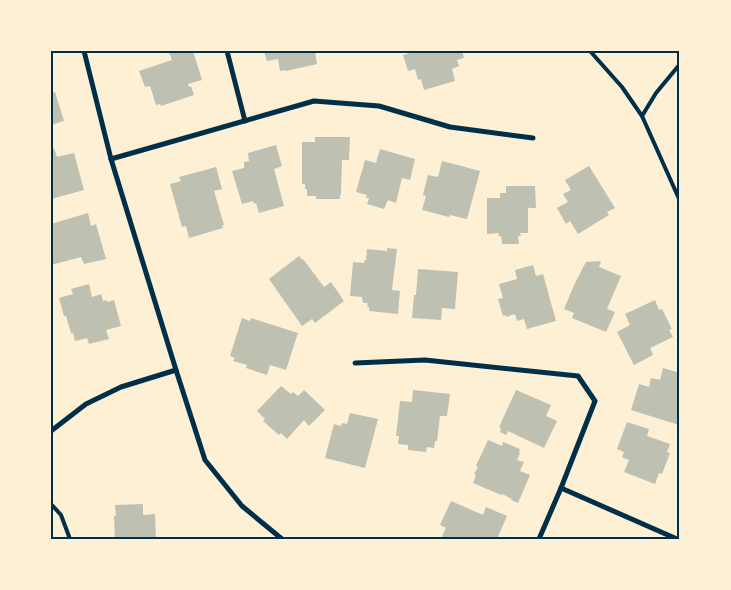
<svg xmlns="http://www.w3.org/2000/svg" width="731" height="590" font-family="Arial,sans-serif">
  <rect width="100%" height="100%" fill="#fdf0d5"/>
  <g fill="#bec0b2">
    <path d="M 193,51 L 202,80 L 188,84 L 189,87 L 191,86 L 194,95 L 161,106 L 160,104 L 156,105 L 150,86 L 145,87 L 139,71 L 172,60 L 169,52 Z"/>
    <path d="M 264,51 L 315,51 L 317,64 L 286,71 L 286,70 L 280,71 L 278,59 L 267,61 Z"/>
    <path d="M 412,51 L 462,51 L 464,58 L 457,60 L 459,66 L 452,69 L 455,81 L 424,90 L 421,79 L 418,80 L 415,69 L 408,71 L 403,55 L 413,52 Z"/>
    <path d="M 55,92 L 64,121 L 51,125 L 51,93 Z"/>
    <path d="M 315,137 L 350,137 L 349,160 L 342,160 L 341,195 L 340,195 L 340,199 L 316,199 L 316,196 L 307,196 L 307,189 L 305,189 L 305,184 L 302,184 L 302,142 L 315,142 Z"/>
    <path d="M 276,145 L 282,166 L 274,169 L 284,206 L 259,213 L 256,203 L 254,204 L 253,201 L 242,204 L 232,171 L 244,168 L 244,162 L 249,161 L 248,153 Z"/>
    <path d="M 54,148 L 57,157 L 74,153 L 84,190 L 51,199 L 51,149 Z"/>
    <path d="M 380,149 L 415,159 L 410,180 L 402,178 L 396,203 L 388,200 L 384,209 L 367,204 L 369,198 L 366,198 L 367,195 L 356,192 L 365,160 L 376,163 Z"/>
    <path d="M 442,161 L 480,171 L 467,219 L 450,215 L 449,217 L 422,210 L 426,196 L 423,195 L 428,175 L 438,177 Z"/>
    <path d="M 589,166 L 615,208 L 607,212 L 609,215 L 578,234 L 570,221 L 566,224 L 557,208 L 568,202 L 563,194 L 571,190 L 565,180 Z"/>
    <path d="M 216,167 L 222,189 L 214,191 L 224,225 L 222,226 L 223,228 L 189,238 L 186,226 L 182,227 L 170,184 L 181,181 L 179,177 Z"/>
    <path d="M 506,186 L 535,186 L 536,208 L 528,208 L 528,233 L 520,233 L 521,236 L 518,236 L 519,244 L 502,244 L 501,236 L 498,236 L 499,233 L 487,234 L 487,198 L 500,198 L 500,193 L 506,193 Z"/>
    <path d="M 88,213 L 91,226 L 96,224 L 106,259 L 84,264 L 81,257 L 51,265 L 51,224 Z"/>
    <path d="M 387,248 L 397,249 L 392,290 L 400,291 L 398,314 L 369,311 L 369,307 L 367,307 L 368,303 L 363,303 L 362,297 L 350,296 L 353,262 L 364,263 L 364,260 L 366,261 L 367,249 L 387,251 Z"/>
    <path d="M 299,256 L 302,260 L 303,259 L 324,287 L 331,282 L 344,301 L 315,323 L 312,319 L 302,326 L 269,279 Z"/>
    <path d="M 599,261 L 601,262 L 599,267 L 621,276 L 607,309 L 615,312 L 606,332 L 572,318 L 574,313 L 564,309 L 575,283 L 586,262 Z"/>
    <path d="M 533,265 L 536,276 L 543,274 L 556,321 L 527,329 L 524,319 L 517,321 L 515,314 L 506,317 L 506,315 L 503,316 L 498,299 L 503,298 L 499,284 L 517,279 L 515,270 Z"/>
    <path d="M 418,269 L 458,272 L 455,309 L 442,308 L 441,320 L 412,318 L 414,295 L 416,295 Z"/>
    <path d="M 89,284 L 92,297 L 101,294 L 103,301 L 107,300 L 107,302 L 114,300 L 121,326 L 106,330 L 109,339 L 89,344 L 87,338 L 75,341 L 73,333 L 71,333 L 66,316 L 64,316 L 59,298 L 73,294 L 71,289 Z"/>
    <path d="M 655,300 L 659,310 L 662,309 L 672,329 L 669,330 L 673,337 L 650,348 L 653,355 L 634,365 L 617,332 L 630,325 L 625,314 Z"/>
    <path d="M 242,318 L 250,321 L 251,318 L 298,333 L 286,370 L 270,365 L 267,375 L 246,368 L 247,365 L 233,361 L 235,358 L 230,356 Z"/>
    <path d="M 663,368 L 680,373 L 680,421 L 679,425 L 631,410 L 639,384 L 649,387 L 651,378 L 660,380 Z"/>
    <path d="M 281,386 L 291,394 L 293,392 L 298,396 L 304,390 L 325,410 L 309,426 L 304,420 L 287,439 L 281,433 L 279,435 L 263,421 L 265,419 L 257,411 Z"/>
    <path d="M 413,390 L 450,394 L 447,416 L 440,416 L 437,441 L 435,441 L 434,448 L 427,447 L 426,452 L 408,450 L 408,445 L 398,444 L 399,436 L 396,436 L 400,401 L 412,402 Z"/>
    <path d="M 516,390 L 551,405 L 546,416 L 557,421 L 544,448 L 508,431 L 506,435 L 500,432 L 501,428 L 499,427 Z"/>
    <path d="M 350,413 L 378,419 L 365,468 L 325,458 L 334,424 L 341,426 L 342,423 L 347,424 Z"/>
    <path d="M 627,422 L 649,429 L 647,436 L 670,444 L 667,452 L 670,453 L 662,474 L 659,473 L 655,484 L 624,472 L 629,460 L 622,457 L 624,452 L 617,449 Z"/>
    <path d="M 488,440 L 502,446 L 503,442 L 520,449 L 519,452 L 520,453 L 517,460 L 524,462 L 520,471 L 530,475 L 518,503 L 511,500 L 512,499 L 502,494 L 501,495 L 473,483 L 476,475 L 474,474 L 478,467 L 476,466 Z"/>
    <path d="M 451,501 L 483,515 L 486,507 L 507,516 L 497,539 L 446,539 L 442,536 L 446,528 L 440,525 Z"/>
    <path d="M 143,504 L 143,515 L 155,514 L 156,539 L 115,539 L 114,516 L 116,516 L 115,505 Z"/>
  </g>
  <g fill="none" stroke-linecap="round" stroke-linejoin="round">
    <g stroke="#003049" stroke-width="4">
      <path d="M 590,51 L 622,87 L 642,116 L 680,201"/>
      <path d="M 642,116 L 656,93 L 680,64"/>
      <path d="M 51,504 L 61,515 L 70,539"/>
    </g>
    <g stroke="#003049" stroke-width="5">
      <path d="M 84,51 L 111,159 L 176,370 L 205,460 L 242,506 L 282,539"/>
      <path d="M 227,51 L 245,121"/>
      <path d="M 111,159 L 314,101 L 379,106 L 450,127 L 533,138"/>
      <path d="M 355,363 L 425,360 L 578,376 L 595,401 L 561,488 L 539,539"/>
      <path d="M 51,431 L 86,404 L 121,387 L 176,370"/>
      <path d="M 561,488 L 677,539"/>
    </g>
  </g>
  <rect width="731" height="590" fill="none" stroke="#fdf0d5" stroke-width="105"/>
  <rect x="52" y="52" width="626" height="486" fill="none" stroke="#003049" stroke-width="2"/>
</svg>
